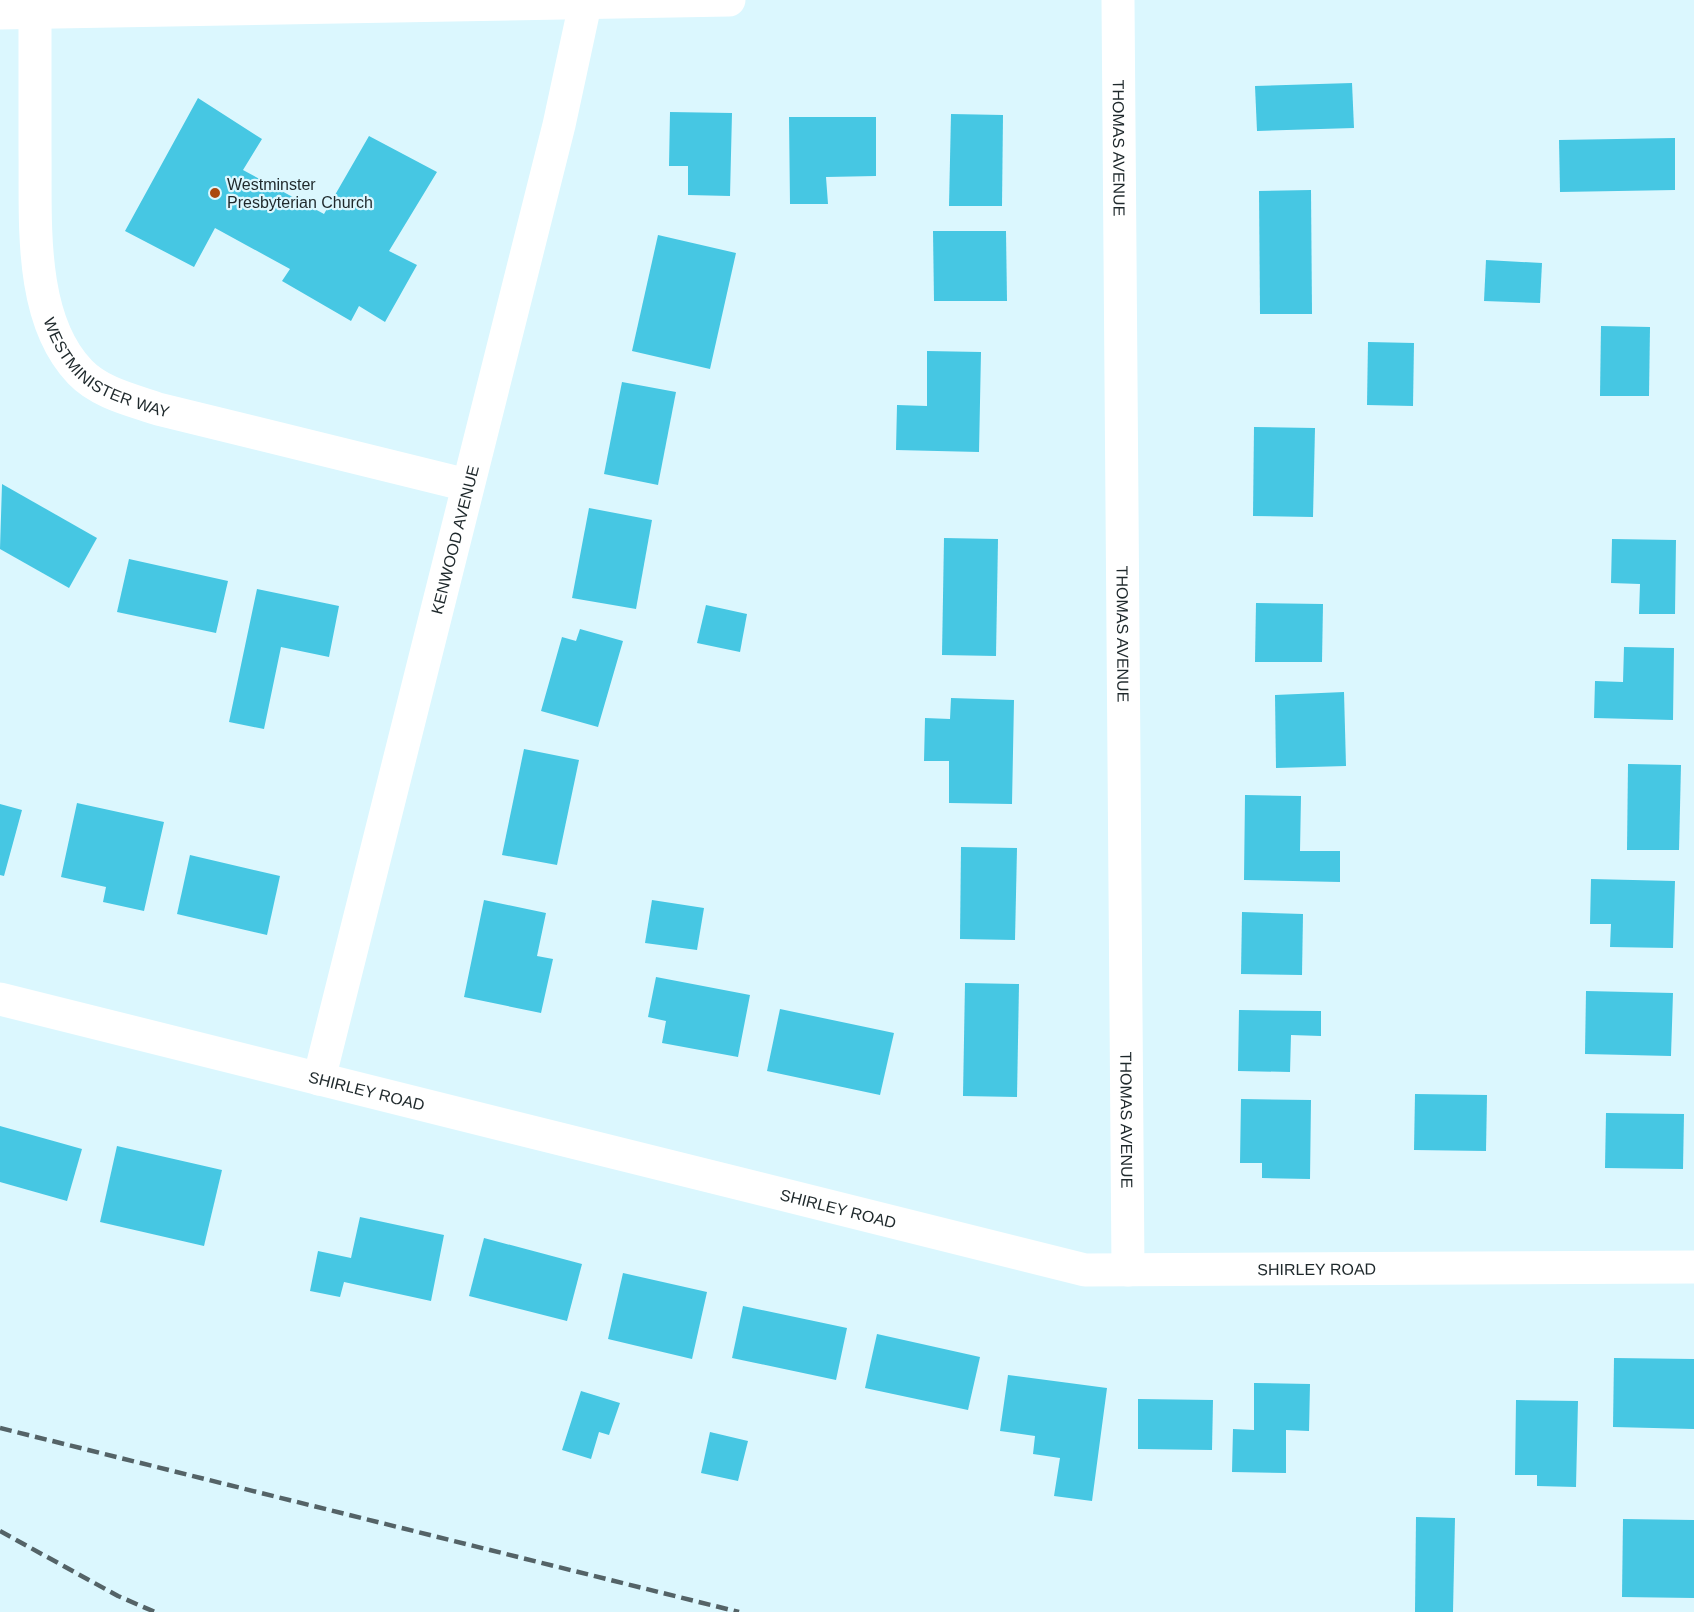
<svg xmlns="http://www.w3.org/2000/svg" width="1694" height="1612" font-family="Helvetica,sans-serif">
  <rect width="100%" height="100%" fill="#dbf7fe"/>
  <g fill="#46c7e3">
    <path d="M 1352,83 L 1354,128 L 1257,131 L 1255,86 Z"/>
    <path d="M 198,98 L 262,139 L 243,170 L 324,214 L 369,136 L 437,172 L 389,251 L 417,265 L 385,322 L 359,306 L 351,321 L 282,281 L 290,269 L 215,228 L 194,267 L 125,231 Z"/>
    <path d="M 670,112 L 732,113 L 730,196 L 688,195 L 688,166 L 669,166 Z"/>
    <path d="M 951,114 L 1003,115 L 1002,206 L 949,206 Z"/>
    <path d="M 789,117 L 876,117 L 876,176 L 826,177 L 828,204 L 790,204 Z"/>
    <path d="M 1675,138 L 1675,190 L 1560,192 L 1559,140 Z"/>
    <path d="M 1311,190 L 1312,314 L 1260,314 L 1259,191 Z"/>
    <path d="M 933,231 L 1006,231 L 1007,301 L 934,301 Z"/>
    <path d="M 658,235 L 736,253 L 710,369 L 632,351 Z"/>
    <path d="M 1486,260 L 1542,263 L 1540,303 L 1484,301 Z"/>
    <path d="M 1601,326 L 1650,327 L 1649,396 L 1600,396 Z"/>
    <path d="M 1368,342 L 1414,343 L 1413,406 L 1367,405 Z"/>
    <path d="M 927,351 L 981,352 L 979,452 L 896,450 L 897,405 L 927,406 Z"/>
    <path d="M 622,382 L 676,392 L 658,485 L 604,474 Z"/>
    <path d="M 1254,427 L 1315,428 L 1313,517 L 1253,516 Z"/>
    <path d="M 2,484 L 97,538 L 69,588 L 0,549 Z"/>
    <path d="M 589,508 L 652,520 L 636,609 L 572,598 Z"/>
    <path d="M 944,538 L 998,539 L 996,656 L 942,655 Z"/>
    <path d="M 1612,539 L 1676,540 L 1675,614 L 1639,614 L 1640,584 L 1611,583 Z"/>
    <path d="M 129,559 L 228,581 L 216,633 L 117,612 Z"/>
    <path d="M 257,589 L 339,606 L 329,657 L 281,647 L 264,729 L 229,722 Z"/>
    <path d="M 1256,603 L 1323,604 L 1322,662 L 1255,662 Z"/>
    <path d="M 706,605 L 747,614 L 740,652 L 697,643 Z"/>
    <path d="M 580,629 L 623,641 L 598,727 L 541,711 L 562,637 L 576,641 Z"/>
    <path d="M 1624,647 L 1674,648 L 1673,720 L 1594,718 L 1595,681 L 1623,682 Z"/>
    <path d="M 1344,692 L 1346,766 L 1276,768 L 1275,695 Z"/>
    <path d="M 951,698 L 1014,700 L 1012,804 L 949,803 L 949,761 L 924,761 L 925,718 L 950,719 Z"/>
    <path d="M 524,749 L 579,760 L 557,865 L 502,855 Z"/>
    <path d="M 1628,764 L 1681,765 L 1679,850 L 1627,850 Z"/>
    <path d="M 1245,795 L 1301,796 L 1300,851 L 1340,851 L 1340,882 L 1244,880 Z"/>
    <path d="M 77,803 L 164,822 L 144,911 L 103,902 L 106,887 L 61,877 Z"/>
    <path d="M 0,804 L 22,810 L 4,876 L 0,875 Z"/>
    <path d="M 961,847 L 1017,848 L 1015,940 L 960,939 Z"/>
    <path d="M 190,855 L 280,876 L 267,935 L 177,914 Z"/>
    <path d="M 1591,879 L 1675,881 L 1673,948 L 1610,947 L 1611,924 L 1590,924 Z"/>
    <path d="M 484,900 L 546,913 L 537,956 L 553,959 L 541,1013 L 464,997 Z"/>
    <path d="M 652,900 L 704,908 L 697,950 L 645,943 Z"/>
    <path d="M 1242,912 L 1303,914 L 1302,975 L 1241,974 Z"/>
    <path d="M 656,977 L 750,995 L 738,1057 L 662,1043 L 666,1021 L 648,1017 Z"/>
    <path d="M 965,983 L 1019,984 L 1017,1097 L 963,1096 Z"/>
    <path d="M 1586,991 L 1673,993 L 1671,1056 L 1585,1054 Z"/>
    <path d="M 780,1009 L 894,1033 L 880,1095 L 767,1071 Z"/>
    <path d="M 1239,1010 L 1321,1011 L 1321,1036 L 1291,1035 L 1290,1072 L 1238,1071 Z"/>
    <path d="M 1415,1094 L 1487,1095 L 1486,1151 L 1414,1150 Z"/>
    <path d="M 1241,1099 L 1311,1100 L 1310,1179 L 1262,1178 L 1262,1163 L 1240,1163 Z"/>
    <path d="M 1606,1113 L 1684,1114 L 1683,1169 L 1605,1168 Z"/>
    <path d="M 0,1126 L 82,1149 L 67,1201 L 0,1182 Z"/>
    <path d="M 117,1146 L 222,1170 L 204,1246 L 100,1222 Z"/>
    <path d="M 360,1217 L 444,1235 L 431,1301 L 344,1282 L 340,1297 L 310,1291 L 318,1251 L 351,1258 Z"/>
    <path d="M 484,1238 L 582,1264 L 567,1321 L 469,1296 Z"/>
    <path d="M 623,1273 L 707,1292 L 692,1359 L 608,1339 Z"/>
    <path d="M 743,1306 L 847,1328 L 836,1380 L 732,1358 Z"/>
    <path d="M 877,1334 L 980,1357 L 968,1410 L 865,1388 Z"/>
    <path d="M 1614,1358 L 1694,1359 L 1694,1429 L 1613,1427 Z"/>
    <path d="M 1008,1375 L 1107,1388 L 1092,1501 L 1054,1496 L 1060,1458 L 1033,1454 L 1035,1436 L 1000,1431 Z"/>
    <path d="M 1254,1383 L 1310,1384 L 1309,1431 L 1286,1430 L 1286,1473 L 1232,1472 L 1233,1429 L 1254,1430 Z"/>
    <path d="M 581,1391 L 620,1403 L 609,1435 L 599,1432 L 591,1459 L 562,1450 Z"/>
    <path d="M 1138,1399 L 1213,1400 L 1212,1450 L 1138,1449 Z"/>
    <path d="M 1516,1400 L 1578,1401 L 1576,1487 L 1537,1486 L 1537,1475 L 1515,1475 Z"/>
    <path d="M 710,1432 L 748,1441 L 738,1481 L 701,1473 Z"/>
    <path d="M 1416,1517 L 1455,1518 L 1453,1612 L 1415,1612 Z"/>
    <path d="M 1623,1519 L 1694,1520 L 1694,1598 L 1622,1597 Z"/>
  </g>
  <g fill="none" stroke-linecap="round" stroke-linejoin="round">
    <g stroke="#fff" stroke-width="33">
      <path id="s1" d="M 1118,0 L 1128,1270"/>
      <path d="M 0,13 L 729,0"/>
      <path id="s2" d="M 35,13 C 35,58 35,104 35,150 C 36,219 28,318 80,372 C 100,393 132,400 158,409 L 467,485"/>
      <path id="s3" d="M 0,999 L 1085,1270 L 1694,1267"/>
      <path id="s4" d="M 319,1079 L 559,125 L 586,0"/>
    </g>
    <g stroke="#546367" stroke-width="4.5" stroke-dasharray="12 6" stroke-linecap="butt">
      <path d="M 0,1428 L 739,1612"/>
      <path d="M 0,1531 L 118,1596 L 155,1612"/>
    </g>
  </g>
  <circle fill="#ab490f" stroke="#dbf7fe" stroke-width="2" cx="215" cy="193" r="6"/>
  <g text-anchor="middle" stroke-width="4.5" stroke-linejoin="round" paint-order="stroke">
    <g font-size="16" fill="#1e282b" stroke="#dbf7fe">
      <text dy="6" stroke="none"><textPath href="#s1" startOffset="148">THOMAS AVENUE</textPath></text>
      <text dy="6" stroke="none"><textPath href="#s2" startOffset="387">WESTMINISTER WAY</textPath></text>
      <text dy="6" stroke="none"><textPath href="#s4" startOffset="556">KENWOOD AVENUE</textPath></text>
      <text dy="6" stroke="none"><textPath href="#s1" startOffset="634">THOMAS AVENUE</textPath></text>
      <text dy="6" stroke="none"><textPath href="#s3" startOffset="378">SHIRLEY ROAD</textPath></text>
      <text dy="6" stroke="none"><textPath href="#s1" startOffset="1120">THOMAS AVENUE</textPath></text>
      <text dy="6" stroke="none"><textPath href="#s3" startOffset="864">SHIRLEY ROAD</textPath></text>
      <text dy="6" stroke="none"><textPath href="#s3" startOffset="1350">SHIRLEY ROAD</textPath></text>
    </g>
    <g font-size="16" fill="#1e282b" stroke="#dbf7fe" text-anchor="start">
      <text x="227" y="190">Westminster<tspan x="227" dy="18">Presbyterian Church</tspan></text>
    </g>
  </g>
</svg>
